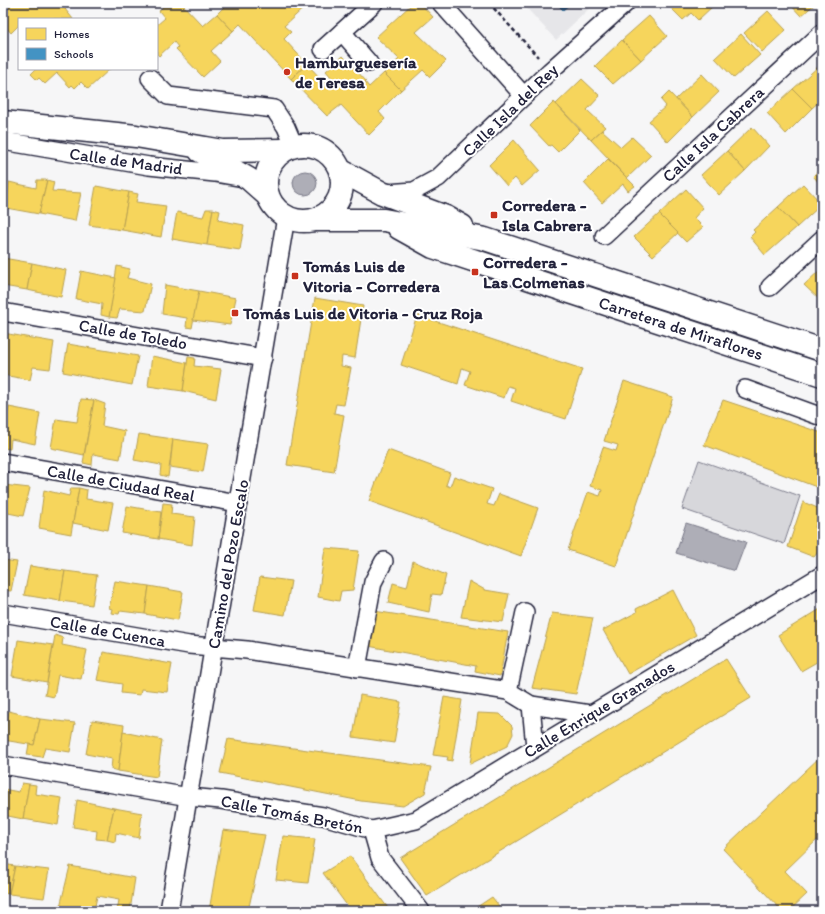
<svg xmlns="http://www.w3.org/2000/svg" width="825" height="914" font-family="Itim,sans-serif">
  <rect width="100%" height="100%" fill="#f6f6f7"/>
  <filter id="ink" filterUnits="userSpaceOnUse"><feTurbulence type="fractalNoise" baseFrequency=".025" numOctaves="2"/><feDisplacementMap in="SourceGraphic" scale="8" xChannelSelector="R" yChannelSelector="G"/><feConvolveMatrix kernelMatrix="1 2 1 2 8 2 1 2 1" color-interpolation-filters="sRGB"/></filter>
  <g filter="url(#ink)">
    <path fill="#e6e6e9" d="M 522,3 L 595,3 L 556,40 Z"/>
    <path fill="#d7d7db" stroke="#7c7c8b" d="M 699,460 L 800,496 L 784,544 L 682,509 Z"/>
    <g fill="#aeaeb7" stroke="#767685">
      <circle cx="305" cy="183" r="12"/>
      <path d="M 686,523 L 746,542 L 735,571 L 676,553 Z"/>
    </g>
    <g fill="#f6d55c" stroke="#b69f52">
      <path d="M 13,3 L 71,3 L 65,9 L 73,19 L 19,19 L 19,25 L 11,33 L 6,27 L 3,29 L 3,11 Z"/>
      <path d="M 167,3 L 181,3 L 203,26 L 217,14 L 233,31 L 211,51 L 220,61 L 203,77 L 176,49 L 178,47 L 174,42 L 159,56 L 157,54 L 157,25 L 165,18 L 159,11 Z"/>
      <path d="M 228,3 L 305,3 L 307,5 L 284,26 L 291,32 L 284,39 L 307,64 L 291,79 L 240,24 L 233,31 L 217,14 Z"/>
      <path d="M 413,3 L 420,3 L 433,17 L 416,32 L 446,61 L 430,77 L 423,70 L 401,90 L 384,73 L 399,59 L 376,37 Z"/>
      <path d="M 666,3 L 712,3 L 714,5 L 698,20 L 691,13 L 683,20 Z"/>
      <path d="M 789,3 L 816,3 L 801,16 Z"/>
      <path d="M 768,11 L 786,30 L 762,52 L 744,33 Z"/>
      <path d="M 649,16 L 667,36 L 641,60 L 622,40 Z"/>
      <path d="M 741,34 L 760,55 L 734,78 L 715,58 Z"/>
      <path d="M 622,40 L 641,60 L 613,84 L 595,66 Z"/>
      <path d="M 343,56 L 366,81 L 365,82 L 369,87 L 384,73 L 401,90 L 379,112 L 385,119 L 369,135 L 341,105 L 327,116 L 291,79 L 307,64 L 326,84 L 332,78 L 326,71 Z"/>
      <path d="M 819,66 L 822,69 L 822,99 L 812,108 L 793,89 Z"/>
      <path d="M 36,69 L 110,69 L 88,89 L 81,82 L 75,88 L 72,85 L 70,87 L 57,73 L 45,84 L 39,78 L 37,80 L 31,74 Z"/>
      <path d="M 702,74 L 719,92 L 693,117 L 676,99 Z"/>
      <path d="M 582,79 L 600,96 L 587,110 L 605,127 L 591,140 L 556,104 Z"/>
      <path d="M 793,89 L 812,108 L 786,134 L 767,113 Z"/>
      <path d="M 669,92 L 693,117 L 668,142 L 649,121 L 666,106 L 661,100 Z"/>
      <path d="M 554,102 L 580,130 L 558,152 L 551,145 L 549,146 L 530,126 Z"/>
      <path d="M 752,127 L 769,146 L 745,171 L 727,151 Z"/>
      <path d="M 602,130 L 621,147 L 632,137 L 651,155 L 627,178 L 591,140 Z"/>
      <path d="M 514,140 L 540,170 L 522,186 L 515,178 L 507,186 L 489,165 Z"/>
      <path d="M 727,151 L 745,171 L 719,195 L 701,175 Z"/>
      <path d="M 608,159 L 635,186 L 628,191 L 623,184 L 602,203 L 584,183 Z"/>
      <path d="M 822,167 L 822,186 L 813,176 Z"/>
      <path d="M 37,180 L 47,180 L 39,214 L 6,208 L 9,182 L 36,188 Z"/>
      <path d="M 47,180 L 54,182 L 52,191 L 81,193 L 75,221 L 39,214 Z"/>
      <path d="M 803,184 L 822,204 L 797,227 L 778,207 Z"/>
      <path d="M 96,186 L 129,192 L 122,230 L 89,225 Z"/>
      <path d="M 686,189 L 703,208 L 694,218 L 703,227 L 686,242 L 659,214 Z"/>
      <path d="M 129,192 L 138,194 L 136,202 L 166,206 L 161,237 L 122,230 Z"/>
      <path d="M 778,207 L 797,227 L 765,255 L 750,237 L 755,232 L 753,230 Z"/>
      <path d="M 206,209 L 213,209 L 207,245 L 172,239 L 177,212 L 203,217 Z"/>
      <path d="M 213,209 L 220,211 L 218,220 L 244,225 L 240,250 L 207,245 Z"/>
      <path d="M 659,214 L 678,233 L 653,256 L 634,237 Z"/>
      <path d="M 3,258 L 32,263 L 27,290 L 3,286 Z"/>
      <path d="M 32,263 L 66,270 L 61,297 L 27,290 Z"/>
      <path d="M 117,266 L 130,269 L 127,278 L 151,284 L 145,311 L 120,309 L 117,318 L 109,317 Z"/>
      <path d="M 822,268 L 822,302 L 804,285 Z"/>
      <path d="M 81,271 L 116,278 L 109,317 L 101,315 L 102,304 L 76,299 Z"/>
      <path d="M 165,285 L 199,291 L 192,328 L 186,327 L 187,318 L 162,314 Z"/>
      <path d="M 199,291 L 236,298 L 230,325 L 193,320 Z"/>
      <path d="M 315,298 L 363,306 L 355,358 L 342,356 L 341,366 L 351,368 L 344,405 L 336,404 L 334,413 L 344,415 L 334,472 L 287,465 Z"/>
      <path d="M 417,315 L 582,369 L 566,419 L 511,401 L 515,388 L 508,386 L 504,398 L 465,385 L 470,371 L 462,368 L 458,384 L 401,365 Z"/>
      <path d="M 3,333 L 54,342 L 50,369 L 33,367 L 30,380 L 3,375 Z"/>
      <path d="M 68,344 L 138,356 L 132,385 L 63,372 Z"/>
      <path d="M 152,356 L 187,363 L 183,391 L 148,386 Z"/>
      <path d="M 188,357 L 195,358 L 194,366 L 221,369 L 216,399 L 183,391 Z"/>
      <path d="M 624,381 L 673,397 L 616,566 L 568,550 L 588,492 L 600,496 L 602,490 L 590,486 L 603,447 L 616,451 L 618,445 L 604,441 Z"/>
      <path d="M 81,399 L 94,400 L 84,455 L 51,448 L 56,419 L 77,422 Z"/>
      <path d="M 94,400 L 105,404 L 102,426 L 125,431 L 120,459 L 93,454 L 92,465 L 83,463 Z"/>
      <path d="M 723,400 L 822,433 L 822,489 L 704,445 Z"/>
      <path d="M 3,406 L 9,407 L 3,432 Z"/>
      <path d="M 9,407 L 40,413 L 35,444 L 11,439 L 10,449 L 3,448 L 3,432 Z"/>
      <path d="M 139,434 L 173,439 L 168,477 L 160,475 L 161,465 L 134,460 Z"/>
      <path d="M 173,439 L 208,444 L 203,472 L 170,467 Z"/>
      <path d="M 388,450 L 450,473 L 446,485 L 450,487 L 454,476 L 492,489 L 487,504 L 494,506 L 499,494 L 538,508 L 521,556 L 369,501 Z"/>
      <path d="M 3,485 L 30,488 L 23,516 L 3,512 Z"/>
      <path d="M 71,488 L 79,488 L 71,534 L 39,528 L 44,490 L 69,496 Z"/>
      <path d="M 79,488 L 87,490 L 86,499 L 113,503 L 108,530 L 73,523 Z"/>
      <path d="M 803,502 L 820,509 L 815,527 L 822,537 L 822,547 L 814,557 L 788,547 Z"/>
      <path d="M 163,503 L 172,504 L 171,514 L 195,517 L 192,545 L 158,539 Z"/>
      <path d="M 127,506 L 161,512 L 158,539 L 122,533 Z"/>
      <path d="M 325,548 L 359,551 L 353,590 L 341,591 L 339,601 L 318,597 Z"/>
      <path d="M 3,560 L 17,562 L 11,591 L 3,590 Z"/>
      <path d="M 413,561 L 446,575 L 441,595 L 432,594 L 429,612 L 388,603 L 393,583 L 407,587 Z"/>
      <path d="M 30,566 L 65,571 L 60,601 L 24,595 Z"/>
      <path d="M 65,571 L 97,575 L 92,605 L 60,601 Z"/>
      <path d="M 260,577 L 291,581 L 285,615 L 254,610 Z"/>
      <path d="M 115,581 L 149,586 L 145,614 L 120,611 L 119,614 L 111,613 L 112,609 L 109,608 Z"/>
      <path d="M 469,581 L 485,590 L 509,594 L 503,622 L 461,617 Z"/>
      <path d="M 149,586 L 183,592 L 178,620 L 145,614 Z"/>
      <path d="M 673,590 L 696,635 L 628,674 L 603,630 L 637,612 L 636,609 Z"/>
      <path d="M 822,608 L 822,659 L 801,671 L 778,635 Z"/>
      <path d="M 374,611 L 508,632 L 500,676 L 475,671 L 476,666 L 368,646 Z"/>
      <path d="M 552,613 L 593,618 L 576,694 L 532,688 Z"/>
      <path d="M 55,635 L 63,638 L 62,645 L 87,650 L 81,679 L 58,675 L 54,697 L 45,695 Z"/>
      <path d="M 18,640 L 53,645 L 47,682 L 12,676 Z"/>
      <path d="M 103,652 L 172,664 L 167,692 L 141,689 L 140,695 L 121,693 L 122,684 L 97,680 Z"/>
      <path d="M 726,659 L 751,698 L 427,896 L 400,858 Z"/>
      <path d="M 360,695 L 401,702 L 394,743 L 353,737 Z"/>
      <path d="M 444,697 L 462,700 L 452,761 L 447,760 L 448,757 L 433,755 Z"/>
      <path d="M 9,711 L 40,719 L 34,745 L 3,740 Z"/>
      <path d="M 478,713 L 500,714 L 512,726 L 513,734 L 507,746 L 470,764 Z"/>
      <path d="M 40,719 L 75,723 L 70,752 L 45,748 L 42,757 L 27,755 L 29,744 L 34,745 Z"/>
      <path d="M 92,720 L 124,725 L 118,771 L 111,769 L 112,759 L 86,754 Z"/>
      <path d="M 123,732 L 162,740 L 157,777 L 118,771 Z"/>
      <path d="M 228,739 L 431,767 L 425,793 L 403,806 L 361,801 L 220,773 Z"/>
      <path d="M 822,755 L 822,835 L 785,871 L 807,894 L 789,911 L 782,911 L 723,849 Z"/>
      <path d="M 22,783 L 29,784 L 23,819 L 3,815 L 3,789 L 19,792 Z"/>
      <path d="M 29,784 L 36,785 L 35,794 L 62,798 L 58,825 L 23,819 Z"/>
      <path d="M 77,800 L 114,808 L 107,840 L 96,839 L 97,831 L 73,827 Z"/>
      <path d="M 114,808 L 142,813 L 139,838 L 116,833 L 115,842 L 107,840 Z"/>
      <path d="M 223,830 L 265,835 L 248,911 L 209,911 Z"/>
      <path d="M 283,836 L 315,839 L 308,883 L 276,880 Z"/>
      <path d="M 350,856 L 390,911 L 351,911 L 323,873 Z"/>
      <path d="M 3,864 L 15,866 L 9,894 L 3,893 Z"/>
      <path d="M 15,866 L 49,870 L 44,898 L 9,894 Z"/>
      <path d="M 70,866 L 135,878 L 130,911 L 117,911 L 119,900 L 97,896 L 94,911 L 59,911 Z"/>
      <path d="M 492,897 L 503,911 L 471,911 Z"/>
    </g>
    <path fill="#4393c3" stroke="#39719a" d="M 556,3 L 571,3 L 563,10 Z"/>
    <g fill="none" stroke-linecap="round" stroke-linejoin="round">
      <g stroke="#22223b" stroke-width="20">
        <g id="minor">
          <path d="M 441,3 L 524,96"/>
          <path d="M 342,32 L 369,63"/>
          <path d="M 323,49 L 374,3"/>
          <path d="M 150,78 L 168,96 L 274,109 L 286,127 L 294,146"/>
          <path d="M 3,141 L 149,166 L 215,173 L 238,177"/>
          <path d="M 387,193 L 414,191 L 438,178 L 550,71 L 626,3"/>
          <path d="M 604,236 L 822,33"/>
          <path d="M 770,287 L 822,239"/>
          <path d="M 3,312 L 263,358"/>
          <path d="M 745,389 L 822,417"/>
          <path d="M 3,462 L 238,503"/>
          <path d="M 3,613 L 189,645 L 247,650 L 508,691 L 531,705 L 590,714"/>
          <path d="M 357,668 L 373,582 L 384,561"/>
          <path d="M 508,691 L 525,612"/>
          <path d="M 531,705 L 535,747"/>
          <path d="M 3,765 L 189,797 L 221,800 L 323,816 L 372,830 L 416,820 L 822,575"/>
          <path d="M 372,830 L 380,858 L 421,911"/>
          <path d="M 169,911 L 286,217"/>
        </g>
      </g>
      <g stroke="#22223b" stroke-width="25">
        <g id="secondary">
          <path d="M 3,122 L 136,136 L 223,151 L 284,150"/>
          <circle cx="304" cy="183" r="38"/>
          <path d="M 200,151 L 249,179 L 268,196"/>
          <path d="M 340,170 L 382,193 L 446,217 L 462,226"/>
          <path d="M 314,220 L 384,220 L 485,239 L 822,350"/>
          <path d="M 399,228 L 433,247 L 822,375"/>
        </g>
      </g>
      <path stroke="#22223b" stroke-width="2.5" stroke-dasharray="4 3" stroke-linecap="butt" d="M 489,3 L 538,57"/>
      <use href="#minor" stroke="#fff" stroke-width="17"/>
      <use href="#secondary" stroke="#fff" stroke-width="22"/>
    </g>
  </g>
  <g fill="#c8321e" stroke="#fff" stroke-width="1.5">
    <circle cx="287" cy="72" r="4"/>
    <rect x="490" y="211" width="8" height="8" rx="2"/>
    <rect x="471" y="268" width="8" height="8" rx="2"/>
    <rect x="291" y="272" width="8" height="8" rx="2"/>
    <rect x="231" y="309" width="8" height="8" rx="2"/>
  </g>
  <g text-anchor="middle" stroke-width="4" stroke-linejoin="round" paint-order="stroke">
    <g font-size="17" font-weight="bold" fill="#22223b" stroke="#fff" text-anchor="start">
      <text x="295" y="68">Hamburguesería<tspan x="295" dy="20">de Teresa</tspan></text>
      <text x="502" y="211">Corredera -<tspan x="502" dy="20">Isla Cabrera</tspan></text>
      <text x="483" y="268">Corredera -<tspan x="483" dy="20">Las Colmenas</tspan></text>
      <text x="303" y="272">Tomás Luis de<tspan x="303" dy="20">Vitoria - Corredera</tspan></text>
      <text x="243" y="319">Tomás Luis de Vitoria - Cruz Roja</text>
    </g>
    <g font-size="17" fill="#22223b" stroke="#fff">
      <text transform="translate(510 110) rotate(-44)" y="6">Calle Isla del Rey</text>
      <text transform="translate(713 134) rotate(-43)" y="6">Calle Isla Cabrera</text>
      <text transform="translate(126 161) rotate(8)" y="6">Calle de Madrid</text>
      <text transform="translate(681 328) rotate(18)" y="6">Carretera de Miraflores</text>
      <text transform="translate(133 334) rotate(10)" y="6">Calle de Toledo</text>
      <text transform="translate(121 483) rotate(10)" y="6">Calle de Ciudad Real</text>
      <text transform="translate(228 564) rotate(-80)" y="6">Camino del Pozo Escalo</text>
      <text transform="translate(108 631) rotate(10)" y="6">Calle de Cuenca</text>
      <text transform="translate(599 709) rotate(-31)" y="6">Calle Enrique Granados</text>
      <text transform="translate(292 814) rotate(11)" y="6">Calle Tomás Bretón</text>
    </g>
  </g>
  <rect width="825" height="914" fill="none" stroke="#fff" stroke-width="16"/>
  <rect x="8" y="8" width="809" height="898" fill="none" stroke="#22223b" stroke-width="1.5" filter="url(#ink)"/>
  <rect x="18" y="18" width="140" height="52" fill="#ffffff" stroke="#a7a7b1"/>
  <rect x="26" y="28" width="20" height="12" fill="#f6d55c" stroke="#a7a7b1"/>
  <text x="54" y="38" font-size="12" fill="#22223b">Homes</text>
  <rect x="26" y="48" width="20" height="12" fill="#4393c3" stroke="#a7a7b1"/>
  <text x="54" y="58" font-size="12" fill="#22223b">Schools</text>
</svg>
